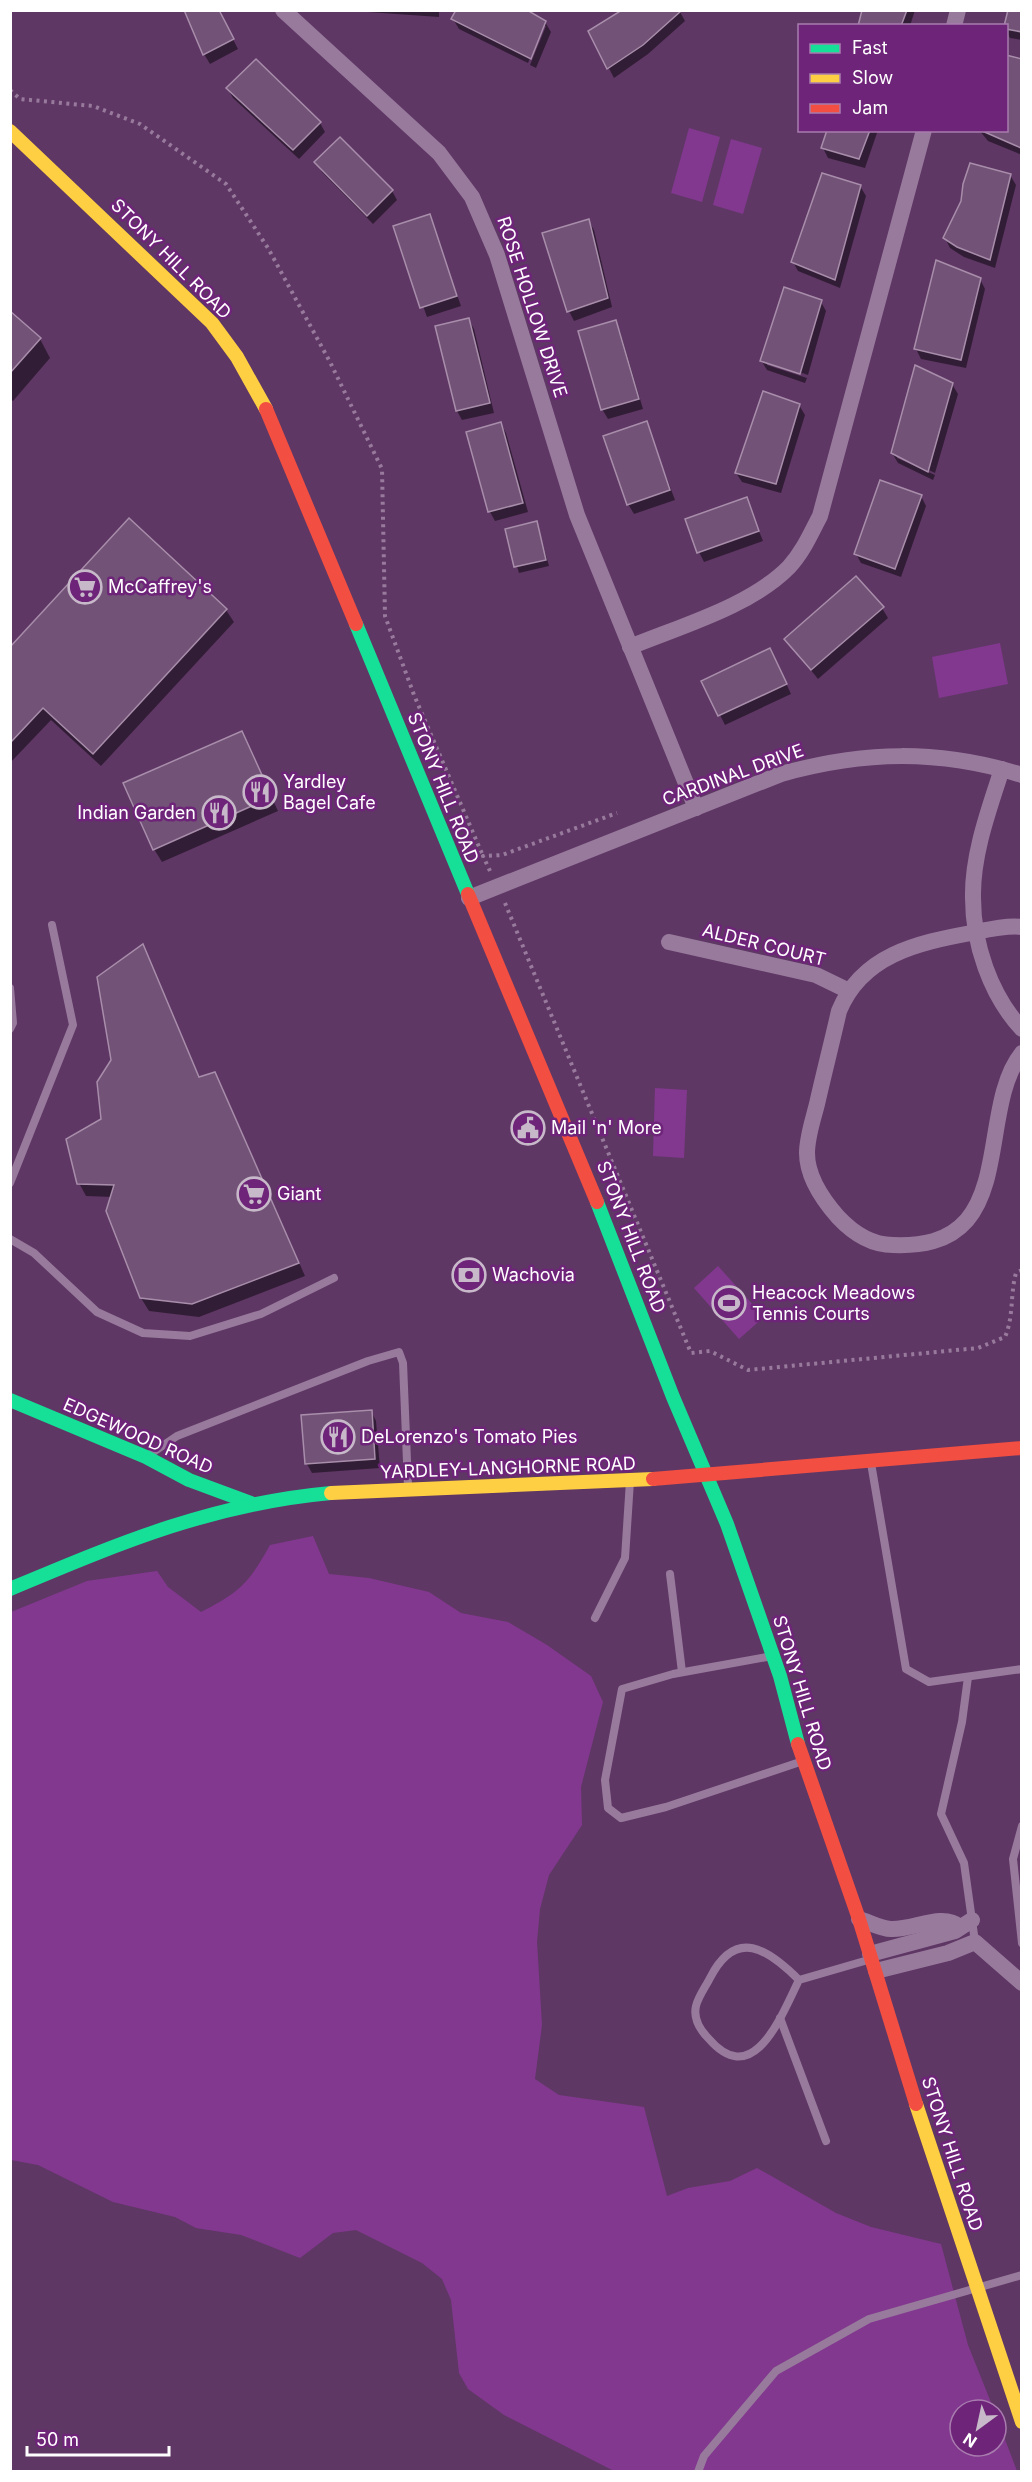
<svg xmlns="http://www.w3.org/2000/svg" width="1032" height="2482" font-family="Inter,sans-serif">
  <rect width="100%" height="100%" fill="#5f3765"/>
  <g fill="#82388f">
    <path d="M 689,128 L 720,137 L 702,202 L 671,193 Z"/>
    <path d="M 731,139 L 762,148 L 743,214 L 713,205 Z"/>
    <path d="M 1000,643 L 1008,684 L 939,698 L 932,657 Z"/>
    <path d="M 655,1088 L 687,1090 L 684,1158 L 653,1156 Z"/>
    <path d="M 718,1266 L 764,1317 L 739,1339 L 694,1288 Z"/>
    <path d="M 313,1536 L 329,1574 L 369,1578 L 429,1592 L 461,1613 L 508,1622 L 547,1645 L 591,1676 L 603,1702 L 581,1787 L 582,1825 L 549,1875 L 540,1909 L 537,1942 L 542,2025 L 535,2079 L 559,2095 L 644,2107 L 667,2196 L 688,2188 L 730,2181 L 757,2168 L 836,2213 L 871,2227 L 941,2244 L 968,2345 L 994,2410 L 960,2410 L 960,2446 L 996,2446 L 996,2416 L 1017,2471 L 614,2471 L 504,2415 L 468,2389 L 459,2373 L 451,2300 L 442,2279 L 422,2263 L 356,2230 L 333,2233 L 300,2258 L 241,2235 L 196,2228 L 175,2217 L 113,2202 L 38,2165 L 11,2160 L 11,1612 L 87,1581 L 157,1571 L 168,1587 L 201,1612 C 240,1592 249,1583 270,1545 Z"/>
  </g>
  <g fill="#0007">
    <path d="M 218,10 L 238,49 L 210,64 L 204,54 Z"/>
    <path d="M 352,10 L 439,10 L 439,17 L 353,11 Z"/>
    <path d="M 625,10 L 679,10 L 685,21 L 648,54 L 614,78 L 590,32 Z"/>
    <path d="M 864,10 L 915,10 L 910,26 L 860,26 Z"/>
    <path d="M 1022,10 L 1022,40 L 1010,38 L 1006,31 L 1006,26 Z"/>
    <path d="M 453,19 L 545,22 L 551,32 L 536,68 L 530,65 L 546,26 L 543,26 L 528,63 L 459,29 Z"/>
    <path d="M 1022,61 L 1022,155 L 988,141 L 979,130 L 1006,130 Z"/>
    <path d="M 228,89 L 320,123 L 325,132 L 299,159 L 233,98 Z"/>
    <path d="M 828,130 L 878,130 L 865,168 L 828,158 L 823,148 Z"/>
    <path d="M 316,162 L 392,191 L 397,200 L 373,224 L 322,172 Z"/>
    <path d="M 1010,175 L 1016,185 L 995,268 L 964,257 L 950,248 L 945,238 Z"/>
    <path d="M 860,186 L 866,196 L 840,288 L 798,271 L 793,262 Z"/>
    <path d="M 429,216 L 461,306 L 427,317 L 395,227 Z"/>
    <path d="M 588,220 L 594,230 L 612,307 L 574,321 L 569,311 Z"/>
    <path d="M 980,279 L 985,289 L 966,368 L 921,359 L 916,349 Z"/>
    <path d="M 821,302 L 826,311 L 808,375 L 767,361 L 767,365 L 807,378 L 805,383 L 767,370 L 761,360 Z"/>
    <path d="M 10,313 L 40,339 L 50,358 L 13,401 L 10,399 Z"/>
    <path d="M 469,320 L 474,329 L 494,413 L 462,420 L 457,411 Z"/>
    <path d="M 615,322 L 620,331 L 643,409 L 608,419 L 602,409 Z"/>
    <path d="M 952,384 L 958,394 L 935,473 L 897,455 L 897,458 L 935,475 L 933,480 L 898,463 L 892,453 Z"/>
    <path d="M 799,405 L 805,415 L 781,493 L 742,482 L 736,473 Z"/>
    <path d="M 646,423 L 675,500 L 634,514 L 628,504 Z"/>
    <path d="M 501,424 L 506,433 L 528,512 L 495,521 L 490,512 L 468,433 Z"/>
    <path d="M 921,496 L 926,506 L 901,577 L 861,563 L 856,554 Z"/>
    <path d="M 746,499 L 763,541 L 704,562 L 699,552 Z"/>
    <path d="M 537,523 L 549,566 L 519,573 L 506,530 Z"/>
    <path d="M 882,608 L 888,618 L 818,679 L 786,639 Z"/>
    <path d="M 226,610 L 234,622 L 101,766 L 51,720 L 10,763 L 10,649 Z"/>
    <path d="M 775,659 L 791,694 L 725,725 L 703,681 Z"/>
    <path d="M 241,733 L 278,811 L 162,862 L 154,849 Z"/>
    <path d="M 142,946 L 200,1078 L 214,1074 L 222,1087 L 305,1276 L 199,1317 L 149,1311 L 141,1298 L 112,1197 L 86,1196 L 79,1183 L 103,1119 L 112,1060 Z"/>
    <path d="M 371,1411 L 376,1421 L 380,1468 L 312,1473 L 307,1464 Z"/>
  </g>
  <g fill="#725277" stroke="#a88eab" stroke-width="1.5">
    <path d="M 184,10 L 219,10 L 234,39 L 203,55 Z"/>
    <path d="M 456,10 L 527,10 L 546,21 L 531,59 L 451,19 Z"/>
    <path d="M 622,10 L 681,11 L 643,45 L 607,69 L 588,31 Z"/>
    <path d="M 862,10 L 907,10 L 901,26 L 858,26 Z"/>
    <path d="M 1008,10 L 1022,10 L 1022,32 L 1006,29 L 1004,26 Z"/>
    <path d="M 1006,55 L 1022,59 L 1021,148 L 980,130 L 1006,130 Z"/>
    <path d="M 256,59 L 321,122 L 293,150 L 226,88 Z"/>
    <path d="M 827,130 L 870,130 L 859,159 L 821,148 Z"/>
    <path d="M 340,137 L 393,190 L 367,216 L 314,162 Z"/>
    <path d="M 970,163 L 1011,174 L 990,260 L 957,247 L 943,238 L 961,201 L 963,184 Z"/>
    <path d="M 822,173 L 861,185 L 835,280 L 791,262 Z"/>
    <path d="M 430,214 L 457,296 L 420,308 L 393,226 Z"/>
    <path d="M 589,219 L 608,298 L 567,312 L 542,233 Z"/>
    <path d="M 936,260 L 981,278 L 961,360 L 914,349 Z"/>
    <path d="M 784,287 L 822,300 L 800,374 L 760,361 Z"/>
    <path d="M 10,311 L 41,338 L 10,373 Z"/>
    <path d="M 469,318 L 490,403 L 456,411 L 435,326 Z"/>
    <path d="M 616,320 L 639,399 L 601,410 L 578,331 Z"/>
    <path d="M 915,365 L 953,383 L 928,472 L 891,453 Z"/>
    <path d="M 763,391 L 800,404 L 776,484 L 735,473 Z"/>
    <path d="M 647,421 L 670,490 L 627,505 L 603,436 Z"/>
    <path d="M 501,422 L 523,503 L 488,512 L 466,432 Z"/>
    <path d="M 880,480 L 922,495 L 895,569 L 854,554 Z"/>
    <path d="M 747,497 L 759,531 L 697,553 L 685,519 Z"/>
    <path d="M 129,518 L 227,609 L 93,754 L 43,708 L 10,743 L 10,647 Z"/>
    <path d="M 537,521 L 546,560 L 514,567 L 505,529 Z"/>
    <path d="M 856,576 L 884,607 L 811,670 L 784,639 Z"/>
    <path d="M 770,648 L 787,684 L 718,716 L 701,681 Z"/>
    <path d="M 242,731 L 272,797 L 153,850 L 123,783 Z"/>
    <path d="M 143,944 L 199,1077 L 215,1072 L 299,1263 L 192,1304 L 140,1298 L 106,1211 L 114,1185 L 77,1184 L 66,1139 L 101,1119 L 97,1082 L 111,1060 L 97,977 Z"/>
    <path d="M 372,1410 L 375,1459 L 305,1464 L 301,1415 Z"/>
  </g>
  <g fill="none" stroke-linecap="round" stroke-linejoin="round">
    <g stroke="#987b9c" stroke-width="4" stroke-dasharray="3 4.5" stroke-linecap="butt">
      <path d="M 10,90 L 20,99 L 93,106 L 140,124 L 226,184 L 268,248 L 330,362 L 382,469 L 385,616 L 414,695 L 483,856"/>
      <path d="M 490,871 L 483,856 L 502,855 L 617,813"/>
      <path d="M 505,903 L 691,1353 L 710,1351 L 748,1370 L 978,1348 L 1005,1337 C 1014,1316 1010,1294 1016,1273 L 1022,1270"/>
    </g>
    <g stroke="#987b9c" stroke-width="8">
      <path d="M 10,988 L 13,1023 L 10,1029"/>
      <path d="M 10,1183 L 73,1025 L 52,925"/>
      <path d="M 10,1239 L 34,1253 L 97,1312 L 143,1333 L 190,1336 L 261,1314 L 334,1278"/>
      <path d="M 149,1455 L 177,1436 L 368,1361 L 399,1352 L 403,1363 L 408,1486"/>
      <path d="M 871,1463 L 906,1669 L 929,1682 L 1022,1669"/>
      <path d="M 670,1574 L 682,1672"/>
      <path d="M 595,1618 L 625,1558 L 630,1481"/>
      <path d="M 772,1656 L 673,1674 L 622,1689 L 605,1780 L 608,1808 L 621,1818 L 666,1807 L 800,1762"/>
      <path d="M 968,1677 L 962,1722 L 941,1814 L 964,1863 L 975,1942"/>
      <path d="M 1022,1826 L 1013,1859 L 1022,1943"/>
      <path d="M 799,1980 C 768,1949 736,1927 710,1978 C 706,1986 698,1997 696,2006 C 693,2019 701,2031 709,2039 C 754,2091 782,2014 799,1980 L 868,1960"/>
      <path d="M 780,2018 L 826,2141"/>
      <path d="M 698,2472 L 704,2456 L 776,2371 L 869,2319 L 1022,2275"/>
    </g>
    <g stroke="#987b9c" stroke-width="16">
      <path d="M 283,10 L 439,153 L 472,197 L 497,255 L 577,515 L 696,808"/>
      <path d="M 954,26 L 958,10"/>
      <path d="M 630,647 C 681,626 751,606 789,567 C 803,552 811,533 820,516 L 924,130"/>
      <path d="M 1002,769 C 989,809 972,855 973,898 C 973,943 990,995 1022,1029"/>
      <path d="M 469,898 L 781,774 C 864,751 938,749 1022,775"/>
      <path d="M 1022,927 C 1007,925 986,930 971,933 C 917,943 862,955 839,1011 C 832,1042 824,1073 817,1104 C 813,1120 807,1137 807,1153 C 807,1177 823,1200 838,1217 C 853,1233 871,1245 893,1245 C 921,1246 948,1242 967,1220 C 1002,1179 988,1095 1022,1053"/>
      <path d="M 669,942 L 816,975 L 849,991"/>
      <path d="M 859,1919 C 869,1922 881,1929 891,1929 C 914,1930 942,1912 960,1927"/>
      <path d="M 870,1954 L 955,1931 L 972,1920"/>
      <path d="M 876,1971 L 948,1953 L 975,1942 L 1022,1983"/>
    </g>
    <g stroke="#16e098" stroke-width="14">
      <path d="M 356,624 L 468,894"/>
      <path d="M 597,1202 L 673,1397 L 727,1524 L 780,1676 L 798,1744"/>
      <path d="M 10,1400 L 146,1457 L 189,1480 L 251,1503"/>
      <path d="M 10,1589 C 120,1543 211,1504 331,1493"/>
    </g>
    <g stroke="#ffcf43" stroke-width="14">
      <path d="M 10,131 L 212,323 L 237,357 L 266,409"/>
      <path d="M 331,1493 L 653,1479"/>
      <path d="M 916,2104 L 1022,2422"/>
    </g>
    <g stroke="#f24e42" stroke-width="14">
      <path d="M 266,409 L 356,624"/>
      <path d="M 468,894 L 597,1202"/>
      <path d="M 653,1479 L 1022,1448"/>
      <path d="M 798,1744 L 859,1919 L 916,2104"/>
    </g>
  </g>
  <defs>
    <g id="supermarket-ring" transform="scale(1.725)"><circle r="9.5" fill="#6e2478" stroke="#c7b9c9" stroke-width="1.5"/><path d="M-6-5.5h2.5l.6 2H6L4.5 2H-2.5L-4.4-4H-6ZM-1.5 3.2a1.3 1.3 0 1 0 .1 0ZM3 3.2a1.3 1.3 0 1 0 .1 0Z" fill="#c7b9c9"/></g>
    <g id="restaurant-ring" transform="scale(1.725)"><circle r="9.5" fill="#6e2478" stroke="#c7b9c9" stroke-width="1.5"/><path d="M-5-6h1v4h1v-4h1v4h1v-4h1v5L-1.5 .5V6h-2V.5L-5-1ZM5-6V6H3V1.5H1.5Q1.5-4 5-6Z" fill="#c7b9c9"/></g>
    <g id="civic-ring" transform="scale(1.725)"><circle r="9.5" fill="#6e2478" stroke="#c7b9c9" stroke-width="1.5"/><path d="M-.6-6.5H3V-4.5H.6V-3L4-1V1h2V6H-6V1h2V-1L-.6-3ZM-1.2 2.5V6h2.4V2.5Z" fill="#c7b9c9"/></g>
    <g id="bank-ring" transform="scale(1.725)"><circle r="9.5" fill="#6e2478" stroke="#c7b9c9" stroke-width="1.5"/><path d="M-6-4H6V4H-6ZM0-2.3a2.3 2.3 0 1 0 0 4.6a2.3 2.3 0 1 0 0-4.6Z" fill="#c7b9c9"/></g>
    <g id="stadium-ring" transform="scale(1.725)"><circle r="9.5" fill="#6e2478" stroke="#c7b9c9" stroke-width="1.5"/><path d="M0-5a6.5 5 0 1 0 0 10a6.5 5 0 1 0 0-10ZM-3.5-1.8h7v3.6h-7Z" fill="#c7b9c9"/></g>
  </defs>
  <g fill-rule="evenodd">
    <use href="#supermarket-ring" x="85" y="587"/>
    <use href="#restaurant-ring" x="260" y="792"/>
    <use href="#restaurant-ring" x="219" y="813"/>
    <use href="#civic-ring" x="528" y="1128"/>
    <use href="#supermarket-ring" x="254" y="1194"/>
    <use href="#bank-ring" x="469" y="1275"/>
    <use href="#stadium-ring" x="729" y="1303"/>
    <use href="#restaurant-ring" x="338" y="1437"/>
  </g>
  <g text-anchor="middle" stroke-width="5" stroke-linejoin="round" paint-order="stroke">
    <g font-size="18" fill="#fff" stroke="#6e2478">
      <text transform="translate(171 259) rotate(45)" y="6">STONY HILL ROAD</text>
      <text transform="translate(532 307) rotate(72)" y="6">ROSE HOLLOW DRIVE</text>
      <text transform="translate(733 775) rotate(-20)" y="6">CARDINAL DRIVE</text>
      <text transform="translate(443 788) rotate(68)" y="6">STONY HILL ROAD</text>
      <text transform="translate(764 945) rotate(14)" y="6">ALDER COURT</text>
      <text transform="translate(631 1237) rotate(69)" y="6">STONY HILL ROAD</text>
      <text transform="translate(138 1436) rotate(24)" y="6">EDGEWOOD ROAD</text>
      <text transform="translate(508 1468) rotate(-2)" y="6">YARDLEY-LANGHORNE ROAD</text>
      <text transform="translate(802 1693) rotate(73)" y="6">STONY HILL ROAD</text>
      <text transform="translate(952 2154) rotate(72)" y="6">STONY HILL ROAD</text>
    </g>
    <g font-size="18" fill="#fff" stroke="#6e2478" text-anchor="start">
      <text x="108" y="593">McCaffrey's</text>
      <text x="283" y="788">Yardley<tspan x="283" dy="21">Bagel Cafe</tspan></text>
      <text x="196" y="819" text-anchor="end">Indian Garden</text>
      <text x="551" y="1134">Mail 'n' More</text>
      <text x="277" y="1200">Giant</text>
      <text x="492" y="1281">Wachovia</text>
      <text x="752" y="1299">Heacock Meadows<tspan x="752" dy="21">Tennis Courts</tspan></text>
      <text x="361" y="1443">DeLorenzo's Tomato Pies</text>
    </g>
  </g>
  <rect width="1032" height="2482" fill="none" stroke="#ffffff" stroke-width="24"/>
  <rect x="798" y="24" width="210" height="108" fill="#6e2478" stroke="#a87cae" stroke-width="1.5"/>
  <rect x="810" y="44" width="30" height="9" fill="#16e098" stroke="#a87cae" stroke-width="1.5"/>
  <text x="852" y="54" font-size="18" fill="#ffffff">Fast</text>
  <rect x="810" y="74" width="30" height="9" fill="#ffcf43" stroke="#a87cae" stroke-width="1.5"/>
  <text x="852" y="84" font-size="18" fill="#ffffff">Slow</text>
  <rect x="810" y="104" width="30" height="9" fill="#f24e42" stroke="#a87cae" stroke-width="1.5"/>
  <text x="852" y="114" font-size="18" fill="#ffffff">Jam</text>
  <g transform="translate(978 2428) rotate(213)"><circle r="28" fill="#6e2478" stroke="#a87cae" stroke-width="1.5"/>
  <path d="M0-4.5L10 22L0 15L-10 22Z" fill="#c7b9c9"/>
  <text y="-9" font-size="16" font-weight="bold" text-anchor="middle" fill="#ffffff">N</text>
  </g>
  <path d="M27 2446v9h142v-9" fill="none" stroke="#ffffff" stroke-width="3"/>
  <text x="36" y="2446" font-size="18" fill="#ffffff" stroke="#6e2478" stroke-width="4.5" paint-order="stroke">50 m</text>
</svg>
